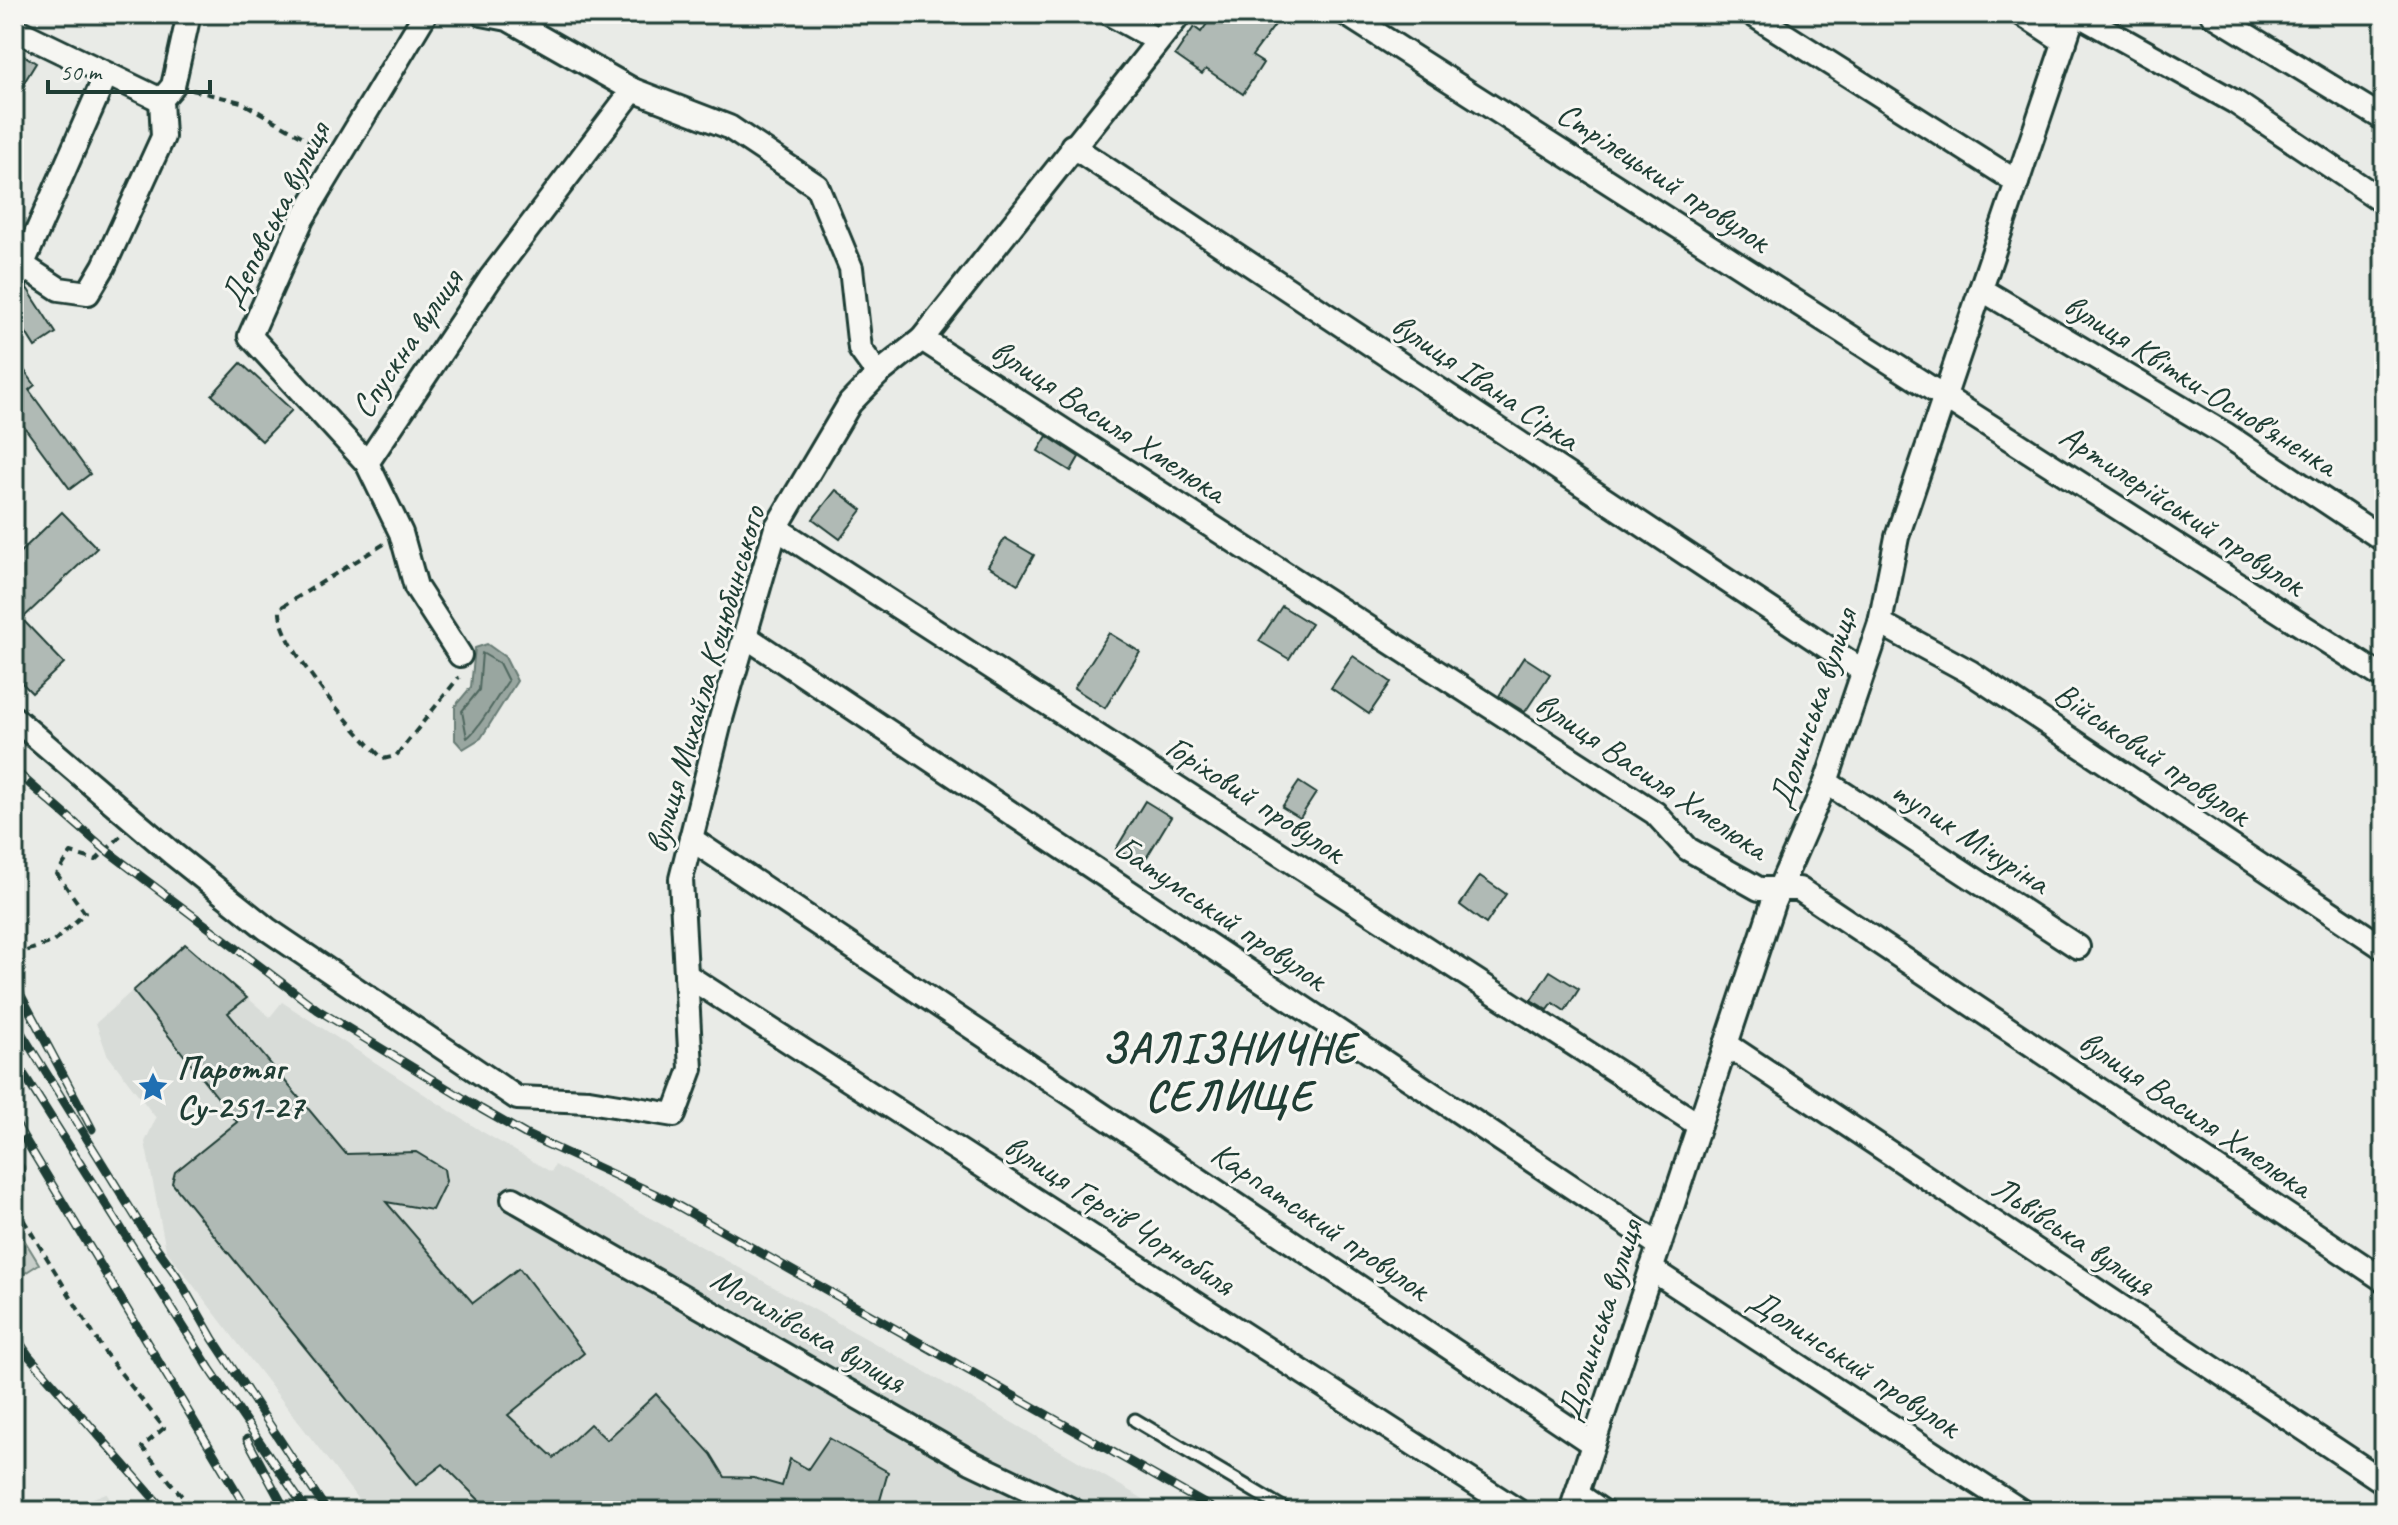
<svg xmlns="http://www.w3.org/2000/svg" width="2398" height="1525" font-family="Caveat,sans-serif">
  <rect width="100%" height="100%" fill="#e9ebe7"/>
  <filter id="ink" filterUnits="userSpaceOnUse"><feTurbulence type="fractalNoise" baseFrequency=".0125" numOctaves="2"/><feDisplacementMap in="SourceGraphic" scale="16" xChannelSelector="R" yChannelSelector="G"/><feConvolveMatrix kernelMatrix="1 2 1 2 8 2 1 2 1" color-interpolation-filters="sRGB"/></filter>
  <g filter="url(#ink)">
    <g fill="#d8dcd8">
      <path d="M 185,944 L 270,1017 L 282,1002 L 481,1131 L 551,1172 L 555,1165 L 910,1363 L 1164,1511 L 367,1511 L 166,1250 L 145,1142 L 156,1118 L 107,1054 L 96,1023 Z"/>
      <path d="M 106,1493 L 118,1511 L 62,1510 Z"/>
    </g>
    <path fill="#c7cec9" stroke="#73867e" stroke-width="2" d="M 14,1223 L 39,1264 L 14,1280 Z"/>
    <path fill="#99a6a0" stroke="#687c75" stroke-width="2" d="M 487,644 L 505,657 L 517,681 L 481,738 L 463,749 L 455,740 L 455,706 L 471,687 L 475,648 Z"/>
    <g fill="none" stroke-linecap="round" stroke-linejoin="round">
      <path stroke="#50675f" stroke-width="2" d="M 482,653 L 499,663 L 508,681 C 498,695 478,731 467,738 L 462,711 L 479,690 Z"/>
    </g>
    <g fill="#b0bab5" stroke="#1f3d34" stroke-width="2">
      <path d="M 1214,14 L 1283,14 L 1252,56 L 1263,63 L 1243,94 L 1206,69 L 1202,74 L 1175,55 L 1194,27 L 1201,32 Z"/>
      <path d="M 14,49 L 36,63 L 14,99 Z"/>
      <path d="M 27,288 L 56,333 L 35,347 L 23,328 L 14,334 L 14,298 Z"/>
      <path d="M 14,356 L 35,385 L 29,390 L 90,474 L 70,489 L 14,413 Z"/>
      <path d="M 241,363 L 292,410 L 262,441 L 212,395 Z"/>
      <path d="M 1047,436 L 1079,457 L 1071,471 L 1038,451 Z"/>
      <path d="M 836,490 L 862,510 L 840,539 L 813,519 Z"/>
      <path d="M 62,512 L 97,548 L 22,619 L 64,663 L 32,693 L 14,675 L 14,558 Z"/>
      <path d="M 1005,538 L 1034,555 L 1018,584 L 988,566 Z"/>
      <path d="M 1282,606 L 1311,624 L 1289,659 L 1259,641 Z"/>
      <path d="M 1109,633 L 1140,652 L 1105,708 L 1074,688 Z"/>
      <path d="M 1353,656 L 1391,682 L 1369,714 L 1331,688 Z"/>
      <path d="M 1524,657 L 1550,674 L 1525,712 L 1499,696 Z"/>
      <path d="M 1299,782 L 1316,793 L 1300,818 L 1282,807 Z"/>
      <path d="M 1145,801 L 1171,817 L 1142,865 L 1116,849 Z"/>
      <path d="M 1480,876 L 1506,894 L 1486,924 L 1460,905 Z"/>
      <path d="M 185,944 L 247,998 L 228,1013 L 346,1154 L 416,1152 L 444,1169 L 446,1181 L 432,1210 L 386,1202 L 473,1303 L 519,1268 L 584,1353 L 508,1415 L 554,1458 L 590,1424 L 607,1440 L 656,1394 L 711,1454 L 725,1477 L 754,1478 L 782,1486 L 790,1459 L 808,1469 L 829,1438 L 888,1472 L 877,1511 L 490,1511 L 443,1464 L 416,1485 L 172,1183 L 175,1172 L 237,1122 L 133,991 Z"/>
      <path d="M 1550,971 L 1579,989 L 1565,1011 L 1553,1003 L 1548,1010 L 1531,1000 Z"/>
    </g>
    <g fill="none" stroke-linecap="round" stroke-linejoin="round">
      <g stroke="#1f3d34" stroke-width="17">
        <path id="lane" d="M 1135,1420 L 1288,1511"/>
      </g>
      <g stroke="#1f3d34" stroke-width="28">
        <g id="street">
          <path d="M 482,14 L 508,19 L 633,90 L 729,127 L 817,186 L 851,268 L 860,349 L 878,374"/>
          <path d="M 1110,14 L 1157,40"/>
          <path d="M 1346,14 L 2384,678"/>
          <path d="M 1752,14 L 2017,182"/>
          <path d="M 2022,14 L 2065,42"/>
          <path d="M 2077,14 L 2235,102 L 2384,202"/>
          <path d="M 2212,14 L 2384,119"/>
          <path d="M 14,29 L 161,100"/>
          <path d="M 1072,146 L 1863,671"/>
          <path d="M 24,266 L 59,289 L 88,293 L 104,266 L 163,137 L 161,100 L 173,86 L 189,14"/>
          <path d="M 14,284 L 106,75"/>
          <path d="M 1981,289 L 2225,434 L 2384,540"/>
          <path d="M 922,339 L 1655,813 L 1688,849 L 1759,889 L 1799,889 L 2384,1280"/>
          <path d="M 367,463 L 250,336 L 302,219 L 424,16"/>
          <path d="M 776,528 L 1699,1125"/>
          <path d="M 1880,623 L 1970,672 L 2384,948"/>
          <path d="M 745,636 L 1659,1245"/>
          <path d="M 460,655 L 416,587 L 401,533 L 367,463 L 490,279 L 633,90"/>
          <path d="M 14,718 L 173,854 L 267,929 L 517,1098 L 589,1101 L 674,1115 L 691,1069 L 681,879 L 720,722 L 776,528 L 850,403 L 878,374 L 922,339 L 1180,14"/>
          <path d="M 1826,782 L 2078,947"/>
          <path d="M 691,839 L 1593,1444"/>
          <path d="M 686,975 L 1518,1511"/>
          <path d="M 1726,1044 L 2384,1482"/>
          <path d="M 513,1199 L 971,1462 L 1074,1511"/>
          <path d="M 1651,1269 L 2021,1511"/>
          <path d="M 1577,1494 L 1602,1511"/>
          <path d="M 1571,1511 L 1773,903 L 1826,782 L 1880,623 L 1897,537 L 2074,14"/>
        </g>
      </g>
      <g stroke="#1f3d34" stroke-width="4" stroke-dasharray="8 6" stroke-linecap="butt">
        <path d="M 192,90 L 241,102 L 321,147"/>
        <path d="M 384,544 L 280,608 C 276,644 356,732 383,759 L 396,756 L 459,677"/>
        <path d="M 14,955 L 53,942 L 85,913 L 57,874 L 71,853 L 96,860 L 122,835"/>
        <path d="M 14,1152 L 23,1167 L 23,1219 L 105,1353 L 164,1428 L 142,1447 L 194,1511"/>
      </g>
      <use href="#lane" stroke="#f6f6f2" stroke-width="11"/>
      <use href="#street" stroke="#f6f6f2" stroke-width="22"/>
      <g stroke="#1f3d34" stroke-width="9">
        <g id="rail">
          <path d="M 14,770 L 106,850 L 318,1010 L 481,1109 L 525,1134 L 664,1198 L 1217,1511"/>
          <path d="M 14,982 L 92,1129"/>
          <path d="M 14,1021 L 143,1229 L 177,1276 L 213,1339 L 327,1511"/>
          <path d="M 14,1059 L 210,1369 L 307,1511"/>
          <path d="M 14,1121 L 248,1511"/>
          <path d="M 14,1334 L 29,1356 L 165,1511"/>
          <path d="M 247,1439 L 286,1511"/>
        </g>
      </g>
      <use href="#rail" stroke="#f6f6f2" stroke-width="6" stroke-dasharray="18" stroke-linecap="butt"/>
    </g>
  </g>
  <defs>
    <g id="sight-bare" transform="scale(2.4)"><path d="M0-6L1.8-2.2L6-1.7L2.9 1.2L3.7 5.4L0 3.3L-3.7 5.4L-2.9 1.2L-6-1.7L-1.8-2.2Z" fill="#1f6fb2" stroke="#f6f6f2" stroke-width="2.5" paint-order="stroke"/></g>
  </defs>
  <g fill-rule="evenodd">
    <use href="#sight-bare" x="153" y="1087"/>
  </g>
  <g text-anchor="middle" stroke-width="6" stroke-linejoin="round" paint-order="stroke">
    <g font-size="34" fill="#1f3d34" stroke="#f6f6f2">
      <text transform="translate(1664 176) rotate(33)" y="12">Стрілецький провулок</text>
      <text transform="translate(274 214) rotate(-63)" y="12">Деповська вулиця</text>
      <text transform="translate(406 343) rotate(-56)" y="12">Спускна вулиця</text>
      <text transform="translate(1486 381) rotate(34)" y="12">вулиця Івана Сірка</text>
      <text transform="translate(2201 384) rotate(32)" y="12">вулиця Квітки-Основ'яненка</text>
      <text transform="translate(1109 420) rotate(33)" y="12">вулиця Василя Хмелюка</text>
      <text transform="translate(2183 509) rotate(33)" y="12">Артилерійський провулок</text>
      <text transform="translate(704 679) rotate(-74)" y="12">вулиця Михайла Коцюбинського</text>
      <text transform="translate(1812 708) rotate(-71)" y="12">Долинська вулиця</text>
      <text transform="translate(2153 753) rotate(34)" y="12">Військовий провулок</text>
      <text transform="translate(1652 775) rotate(34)" y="12">вулиця Василя Хмелюка</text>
      <text transform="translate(1256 798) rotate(33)" y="12">Горіховий провулок</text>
      <text transform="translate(1971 836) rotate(33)" y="12">тупик Мічуріна</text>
      <text transform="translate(1221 912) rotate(34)" y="12">Батумський провулок</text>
      <text transform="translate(2196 1113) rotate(34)" y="12">вулиця Василя Хмелюка</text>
      <text transform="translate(1120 1214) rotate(33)" y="12">вулиця Героїв Чорнобиля</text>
      <text transform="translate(1321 1220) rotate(34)" y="12">Карпатський провулок</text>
      <text transform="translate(2074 1235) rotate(34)" y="12">Львівська вулиця</text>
      <text transform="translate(1599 1320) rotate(-72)" y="12">Долинська вулиця</text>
      <text transform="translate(809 1329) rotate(30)" y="12">Могилівська вулиця</text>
      <text transform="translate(1855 1362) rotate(33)" y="12">Долинський провулок</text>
    </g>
    <g font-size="34" font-weight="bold" fill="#1f3d34" stroke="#f6f6f2" text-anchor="start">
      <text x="177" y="1079">Паротяг<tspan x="177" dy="39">Су-251-27</tspan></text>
    </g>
    <g font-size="42" font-weight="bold" letter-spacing="2" fill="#1f3d34" stroke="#f6f6f2">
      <text x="1230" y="1062">ЗАЛІЗНИЧНЕ<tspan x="1230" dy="48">СЕЛИЩЕ</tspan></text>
    </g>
  </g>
  <rect width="2398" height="1525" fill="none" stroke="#f6f6f2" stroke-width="48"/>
  <rect x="24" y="24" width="2350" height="1477" fill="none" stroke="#1f3d34" stroke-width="3" filter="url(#ink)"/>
  <path d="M48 80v12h162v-12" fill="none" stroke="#1f3d34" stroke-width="4"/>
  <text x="60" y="80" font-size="24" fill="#1f3d34" stroke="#f6f6f2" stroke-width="6" paint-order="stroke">50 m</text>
</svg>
